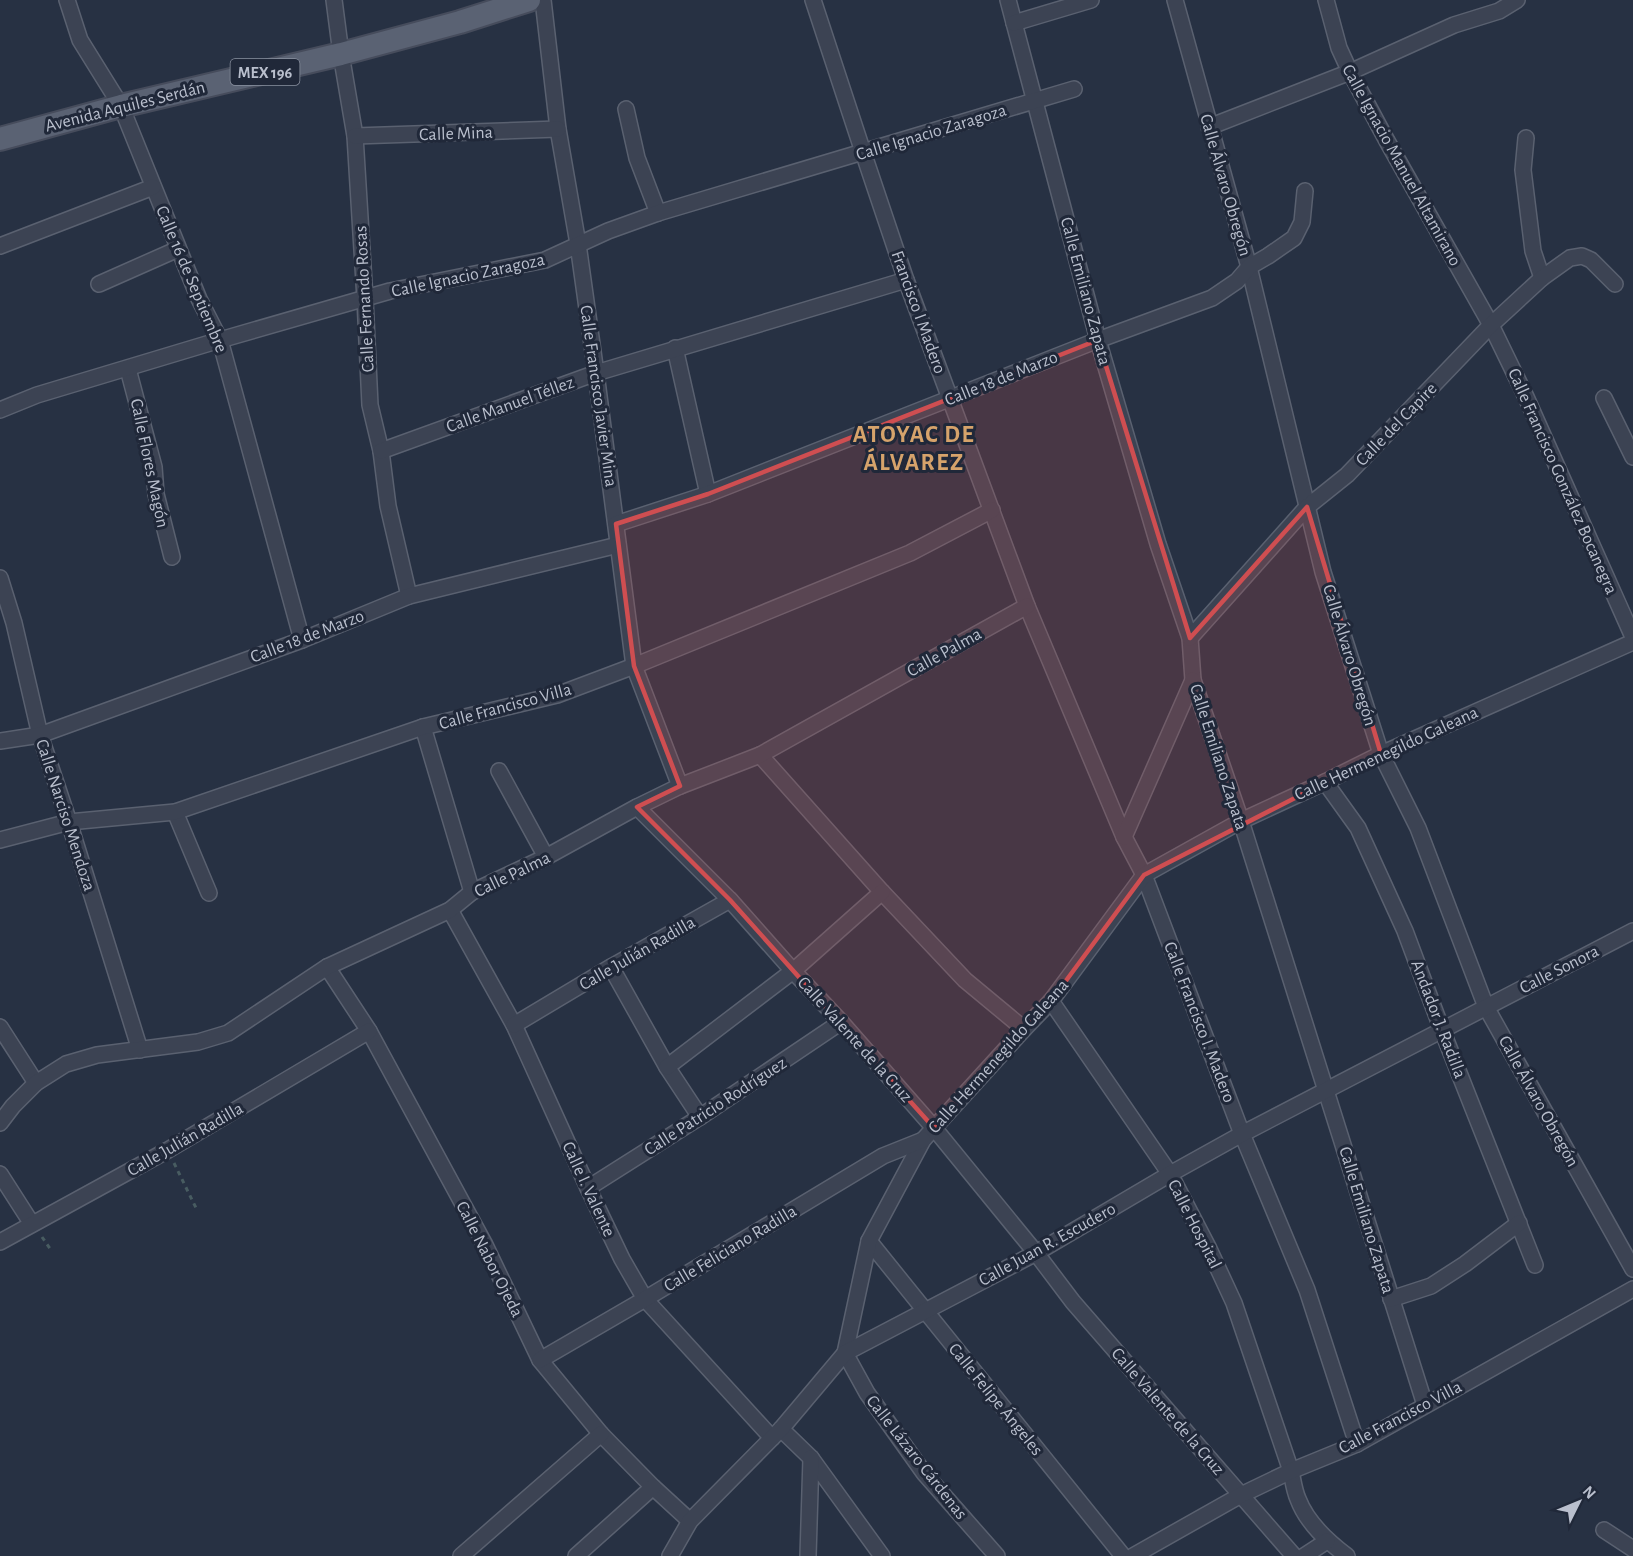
<svg xmlns="http://www.w3.org/2000/svg" width="1633" height="1556" font-family="'Alegreya Sans',sans-serif">
  <rect width="100%" height="100%" fill="#273143"/>
  <g fill="none" stroke-linecap="round" stroke-linejoin="round">
    <g stroke="#5a6170" stroke-width="18">
      <g id="street">
        <path d="M 67,0 L 80,40 L 121,106 L 199,299 L 220,340 L 302,640"/>
        <path d="M 334,0 L 341,54 L 355,136 L 365,299 L 370,405 L 381,451 L 388,506 L 409,596"/>
        <path d="M 543,0 L 558,129 L 578,244 L 596,373 L 634,666 L 680,786"/>
        <path d="M 813,0 L 863,152 L 906,280 L 1027,606 L 1124,837 L 1144,875 L 1242,1134 L 1307,1290 L 1357,1444"/>
        <path d="M 1008,0 L 1098,340 L 1158,544 L 1190,638 L 1193,680 L 1241,821 L 1425,1405"/>
        <path d="M 1175,0 L 1249,267 L 1323,572 L 1381,754 L 1418,828 L 1486,1007 L 1633,1269"/>
        <path d="M 1326,0 L 1339,48 L 1350,72 L 1387,141 L 1491,325 L 1526,397 L 1633,637"/>
        <path d="M 1014,23 L 1091,0"/>
        <path d="M 626,109 L 637,158 L 658,213"/>
        <path d="M 1209,127 L 1350,72 L 1454,25 L 1499,11 L 1517,0"/>
        <path d="M 355,136 L 558,129"/>
        <path d="M 1526,138 L 1523,170 L 1533,251 L 1542,278"/>
        <path d="M 0,246 L 153,187"/>
        <path d="M 99,284 L 178,249"/>
        <path d="M 675,348 L 708,494"/>
        <path d="M 128,369 L 154,467 L 156,494 L 172,557"/>
        <path d="M 1604,398 L 1633,457"/>
        <path d="M 0,410 L 37,395 L 220,340 L 390,291 L 545,260 L 608,231 L 658,213 L 1074,89"/>
        <path d="M 381,451 L 596,373 L 906,280"/>
        <path d="M 616,524 L 708,494 L 1098,340 L 1212,298 L 1237,281 L 1249,267 L 1268,256 L 1294,238 L 1302,222 L 1305,191"/>
        <path d="M 0,578 L 14,623 L 40,735 L 69,822 L 140,1050"/>
        <path d="M 1190,638 L 1307,507 L 1347,475 L 1491,325 L 1542,278 L 1570,258 L 1582,256 L 1591,260 L 1615,284"/>
        <path d="M 423,727 L 472,892"/>
        <path d="M 0,741 L 40,735 L 302,640 L 409,596 L 618,545"/>
        <path d="M 760,755 L 882,892 L 965,980 L 1024,1029"/>
        <path d="M 499,771 L 546,857"/>
        <path d="M 1325,782 L 1358,828 L 1405,931 L 1442,1030 L 1535,1265"/>
        <path d="M 637,807 L 730,900 L 793,971 L 841,1022 L 934,1128 L 1036,1253 L 1073,1302 L 1294,1556"/>
        <path d="M 175,812 L 209,893"/>
        <path d="M 1124,837 L 1193,680"/>
        <path d="M 0,840 L 69,822 L 175,812 L 423,727 L 557,695 L 634,666 L 910,553 L 992,510"/>
        <path d="M 450,910 L 514,1025 L 588,1188 L 622,1259 L 645,1299 L 772,1438"/>
        <path d="M 327,967 L 369,1031 L 484,1243 L 540,1360 L 601,1434 L 653,1487 L 690,1521"/>
        <path d="M 611,967 L 667,1067 L 700,1117"/>
        <path d="M 1051,1001 L 1170,1174 L 1209,1249 L 1234,1303 L 1291,1471 C 1293,1480 1294,1490 1298,1499 C 1307,1523 1327,1541 1347,1556"/>
        <path d="M 514,1025 L 611,967 L 730,900"/>
        <path d="M 0,1027 L 36,1083"/>
        <path d="M 667,1067 L 793,971 L 882,892"/>
        <path d="M 0,1123 L 13,1106 L 36,1083 L 66,1064 L 97,1055 L 198,1042 L 228,1033 L 327,967 L 450,910 L 472,892 L 546,857 L 637,807 L 680,786 L 760,755 L 1027,606"/>
        <path d="M 0,1174 L 32,1224"/>
        <path d="M 588,1188 L 700,1117 L 841,1022"/>
        <path d="M 869,1241 L 1123,1556"/>
        <path d="M 0,1242 L 168,1150 L 369,1031"/>
        <path d="M 1391,1299 L 1431,1286 L 1465,1264 L 1519,1223"/>
        <path d="M 845,1353 L 869,1241 L 923,1140 L 1024,1029 L 1051,1001 L 1144,875 L 1241,821 L 1325,782 L 1381,754 L 1633,642"/>
        <path d="M 845,1353 L 867,1393 L 924,1473 L 997,1556"/>
        <path d="M 540,1360 L 645,1299 L 883,1156 L 923,1140"/>
        <path d="M 781,1429 L 811,1458 L 882,1556"/>
        <path d="M 1604,1530 L 1633,1549"/>
        <path d="M 461,1556 L 601,1434"/>
        <path d="M 576,1556 L 653,1487"/>
        <path d="M 670,1556 L 690,1521 L 781,1429 L 845,1353 L 1036,1253 L 1170,1174 L 1242,1134 L 1633,931"/>
        <path d="M 808,1556 L 811,1458"/>
        <path d="M 1133,1556 L 1241,1495 L 1291,1471 L 1357,1444 L 1633,1289"/>
        <path d="M 1304,1556 L 1327,1541"/>
      </g>
    </g>
    <g stroke="#464c5c" stroke-width="26">
      <path id="primary" d="M 0,139 L 121,106 L 341,54 L 460,22 L 529,0"/>
    </g>
    <g stroke="#485c61" stroke-width="3" stroke-dasharray="4.5 4.5" stroke-linecap="butt">
      <path d="M 174,1163 L 197,1210"/>
      <path d="M 42,1237 L 51,1250"/>
    </g>
    <use href="#street" stroke="#3c4353" stroke-width="15"/>
    <use href="#primary" stroke="#5a6273" stroke-width="22"/>
  </g>
  <path fill="#cf4e51" fill-opacity="0.2" stroke="#cf4e51" stroke-width="4.5" stroke-linejoin="round" d="M 1098,340 L 1190,638 L 1307,507 L 1381,754 L 1144,875 L 1051,1001 L 934,1128 L 730,900 L 637,807 L 680,786 L 634,666 L 616,524 L 708,494 Z"/>
  <g text-anchor="middle" stroke-width="6" stroke-linejoin="round" paint-order="stroke">
    <rect fill="#202839" stroke="#8b92a1" stroke-width="1.5" x="230.5" y="59" width="69" height="26" rx="4.5"/>
    <g font-size="16" font-weight="bold" fill="#b9bfcd">
      <text x="265" y="78">MEX 196</text>
    </g>
    <g font-size="18" fill="#b9bfcd" stroke="#202839">
      <text transform="translate(125 106) rotate(-14)" y="6">Avenida Aquiles Serdán</text>
      <text transform="translate(931 132) rotate(-17)" y="6">Calle Ignacio Zaragoza</text>
      <text transform="translate(456 133) rotate(-2)" y="6">Calle Mina</text>
      <text transform="translate(1402 165) rotate(61)" y="6">Calle Ignacio Manuel Altamirano</text>
      <text transform="translate(1226 185) rotate(74)" y="6">Calle Álvaro Obregón</text>
      <text transform="translate(468 275) rotate(-12)" y="6">Calle Ignacio Zaragoza</text>
      <text transform="translate(192 279) rotate(67)" y="6">Calle 16 de Septiembre</text>
      <text transform="translate(1086 291) rotate(75)" y="6">Calle Emiliano Zapata</text>
      <text transform="translate(364 299) rotate(-93)" y="6">Calle Fernando Rosas</text>
      <text transform="translate(919 312) rotate(70)" y="6">Francisco I Madero</text>
      <text transform="translate(1001 378) rotate(-22)" y="6">Calle 18 de Marzo</text>
      <text transform="translate(599 396) rotate(82)" y="6">Calle Francisco Javier Mina</text>
      <text transform="translate(510 404) rotate(-20)" y="6">Calle Manuel Téllez</text>
      <text transform="translate(1396 424) rotate(-46)" y="6">Calle del Capire</text>
      <text transform="translate(150 463) rotate(78)" y="6">Calle Flores Magón</text>
      <text transform="translate(1563 481) rotate(66)" y="6">Calle Francisco González Bocanegra</text>
      <text transform="translate(307 636) rotate(-21)" y="6">Calle 18 de Marzo</text>
      <text transform="translate(944 652) rotate(-29)" y="6">Calle Palma</text>
      <text transform="translate(1350 655) rotate(73)" y="6">Calle Álvaro Obregón</text>
      <text transform="translate(505 706) rotate(-15)" y="6">Calle Francisco Villa</text>
      <text transform="translate(1386 753) rotate(-25)" y="6">Calle Hermenegildo Galeana</text>
      <text transform="translate(1219 757) rotate(72)" y="6">Calle Emiliano Zapata</text>
      <text transform="translate(66 815) rotate(72)" y="6">Calle Narciso Mendoza</text>
      <text transform="translate(512 874) rotate(-26)" y="6">Calle Palma</text>
      <text transform="translate(637 953) rotate(-30)" y="6">Calle Julián Radilla</text>
      <text transform="translate(1559 969) rotate(-27)" y="6">Calle Sonora</text>
      <text transform="translate(1439 1019) rotate(69)" y="6">Andador J. Radilla</text>
      <text transform="translate(1200 1022) rotate(69)" y="6">Calle Francisco I. Madero</text>
      <text transform="translate(855 1039) rotate(48)" y="6">Calle Valente de la Cruz</text>
      <text transform="translate(998 1056) rotate(-48)" y="6">Calle Hermenegildo Galeana</text>
      <text transform="translate(1539 1101) rotate(61)" y="6">Calle Álvaro Obregón</text>
      <text transform="translate(715 1106) rotate(-33)" y="6">Calle Patricio Rodríguez</text>
      <text transform="translate(185 1139) rotate(-30)" y="6">Calle Julián Radilla</text>
      <text transform="translate(589 1189) rotate(65)" y="6">Calle I. Valente</text>
      <text transform="translate(1367 1220) rotate(73)" y="6">Calle Emiliano Zapata</text>
      <text transform="translate(1195 1224) rotate(63)" y="6">Calle Hospital</text>
      <text transform="translate(1047 1244) rotate(-29)" y="6">Calle Juan R. Escudero</text>
      <text transform="translate(730 1248) rotate(-31)" y="6">Calle Feliciano Radilla</text>
      <text transform="translate(490 1259) rotate(63)" y="6">Calle Nabor Ojeda</text>
      <text transform="translate(996 1399) rotate(51)" y="6">Calle Felipe Ángeles</text>
      <text transform="translate(1168 1411) rotate(49)" y="6">Calle Valente de la Cruz</text>
      <text transform="translate(1400 1417) rotate(-28)" y="6">Calle Francisco Villa</text>
      <text transform="translate(917 1457) rotate(52)" y="6">Calle Lázaro Cárdenas</text>
    </g>
    <g font-size="24" font-weight="bold" letter-spacing="1.5" fill="#d6a36b" stroke="#202839">
      <text x="914" y="442">ATOYAC DE<tspan x="914" dy="28">ÁLVAREZ</tspan></text>
    </g>
  </g>
  <g transform="translate(1579 1502) rotate(47)" stroke="#202839" stroke-width="4.5" paint-order="stroke">
  <path d="M0-4.5L10 22L0 15L-10 22Z" fill="#b9bfcd"/>
  <text y="-9" font-size="16" font-weight="bold" text-anchor="middle" fill="#b9bfcd">N</text>
  </g>
</svg>
